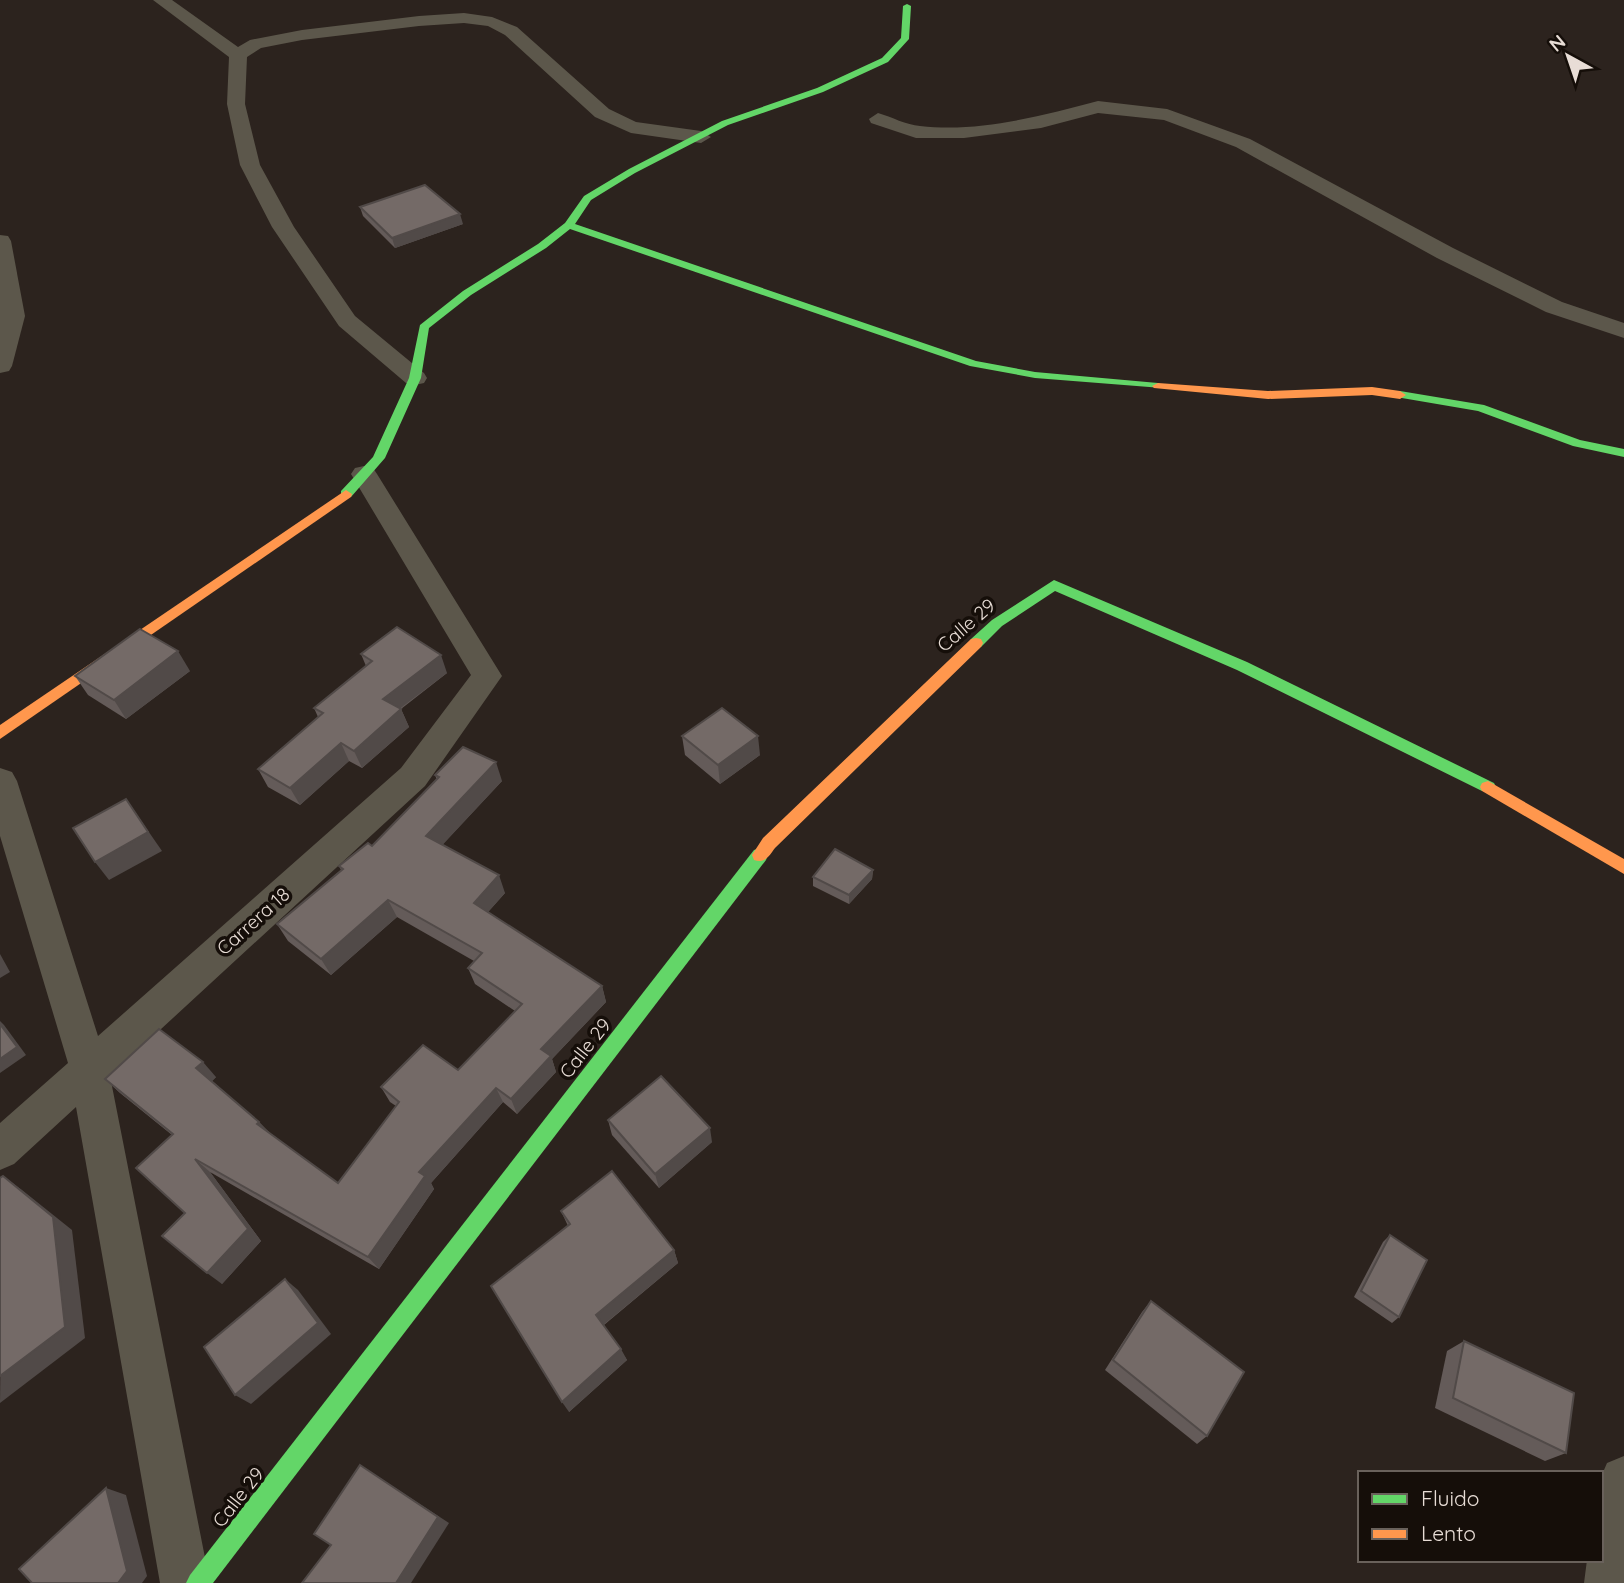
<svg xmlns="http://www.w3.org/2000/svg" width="1624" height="1583" font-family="Quicksand,sans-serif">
  <rect width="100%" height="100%" fill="#2c231e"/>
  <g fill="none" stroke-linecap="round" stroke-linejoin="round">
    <g fill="#5c574b" fill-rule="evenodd">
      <path d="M 153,0 L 172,0 L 238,47 L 250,40 L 302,30 L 419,16 L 464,13 L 492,17 L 517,27 L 609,109 L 636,122 L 701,131 L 711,137 L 701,143 L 631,133 L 595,117 L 505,35 L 488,26 L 464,23 L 419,26 L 302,40 L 261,48 L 247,57 L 245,104 L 260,165 L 294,227 L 355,316 L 424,373 L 427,378 L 424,383 L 415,385 L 406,383 L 339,326 L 272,227 L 240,165 L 227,104 L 229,57 Z"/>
      <path d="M 1098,101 L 1167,109 L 1250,139 L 1453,248 L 1562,302 L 1624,323 L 1624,338 L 1546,312 L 1437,258 L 1236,147 L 1164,120 L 1098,113 L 1041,128 L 964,138 L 916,138 L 871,123 L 869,119 L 878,113 C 892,117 906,125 920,126 C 979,133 1041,116 1098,101 Z"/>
      <path d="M 0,235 L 8,236 L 11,241 L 25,316 L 12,366 L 9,371 L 0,373 Z"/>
      <path d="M 364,466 L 373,468 L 377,474 L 502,676 L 425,786 L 110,1076 L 210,1583 L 160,1583 L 76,1107 L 14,1164 L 0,1170 L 0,1123 L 68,1063 L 0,836 L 0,768 L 12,772 L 17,781 L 98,1036 L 401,768 L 471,675 L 351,474 L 355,468 Z"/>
      <path d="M 1624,1456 L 1624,1583 L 1584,1583 L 1587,1560 L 1601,1560 L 1601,1477 L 1607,1463 Z"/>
    </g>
    <g fill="#63d668" fill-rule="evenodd">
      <path d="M 907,4 L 911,6 L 909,39 L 888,62 L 823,92 L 728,125 L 635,173 L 591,200 L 575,224 L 976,361 L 1035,372 L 1158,383 L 1164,386 L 1162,388 L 1035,378 L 970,366 L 570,229 L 546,248 L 471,295 L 429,328 L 421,378 L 385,458 L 351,497 L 341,497 L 341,491 L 373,457 L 409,378 L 420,325 L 463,291 L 538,244 L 565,223 L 584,196 L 629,169 L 722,121 L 817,88 L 882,58 L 901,38 L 903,6 Z"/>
      <path d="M 1400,391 L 1484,405 L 1580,440 L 1624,449 L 1624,457 L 1573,446 L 1478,411 L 1396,397 L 1394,395 Z"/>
      <path d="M 1054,580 L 1247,662 L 1494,783 L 1496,787 L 1494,791 L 1482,791 L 1237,670 L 1055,591 L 1002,626 L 981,647 L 971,647 L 969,643 L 971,639 L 992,620 Z"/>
      <path d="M 760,848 L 766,850 L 768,855 L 766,860 L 213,1583 L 186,1583 L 190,1575 L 754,850 Z"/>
    </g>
    <g fill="#ff974d" fill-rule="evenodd">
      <path d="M 1158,383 L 1268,391 L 1372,387 L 1400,391 L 1406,395 L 1400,399 L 1372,395 L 1268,399 L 1154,388 L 1152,386 Z"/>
      <path d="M 346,490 L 352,494 L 351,497 L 0,739 L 0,725 Z"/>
      <path d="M 976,638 L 981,639 L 983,643 L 981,647 L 775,848 C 769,856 765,864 754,860 L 752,855 L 763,838 L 971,639 Z"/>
      <path d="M 1488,781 L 1624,859 L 1624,874 L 1482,791 L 1480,787 L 1482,783 Z"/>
    </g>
  </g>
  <g fill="#645b59">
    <path d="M 360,207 L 463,224 L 395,248 L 363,216 Z"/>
    <path d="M 361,654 L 447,673 L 401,709 L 409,727 L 362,768 L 349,761 L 300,805 L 268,787 L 258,769 L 318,717 L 314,708 L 366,666 Z"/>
    <path d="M 190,671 L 126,719 L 88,695 L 75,676 Z"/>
    <path d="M 682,736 L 760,755 L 720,784 L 685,755 Z"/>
    <path d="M 435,775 L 502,781 L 442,845 L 505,893 L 488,912 L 602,986 L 606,1002 L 552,1059 L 556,1072 L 517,1114 L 503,1102 L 431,1183 L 434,1189 L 379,1269 L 210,1172 L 261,1241 L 222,1284 L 185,1213 L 172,1135 L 120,1093 L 105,1079 L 216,1077 L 212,1081 L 259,1122 L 270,1133 L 338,1183 L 396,1106 L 390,1102 L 381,1087 L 458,1070 L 515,1011 L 475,984 L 468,968 L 474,961 L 397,917 L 331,975 L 288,941 L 277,924 L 341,870 L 339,866 L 372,846 L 437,780 Z"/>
    <path d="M 873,870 L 872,879 L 849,904 L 813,886 L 813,877 Z"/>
    <path d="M 608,1120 L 712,1142 L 659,1188 L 612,1135 Z"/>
    <path d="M 561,1211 L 674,1250 L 678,1263 L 604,1325 L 627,1360 L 569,1412 L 568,1226 Z"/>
    <path d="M 1390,1235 L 1399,1317 L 1392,1323 L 1354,1297 L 1383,1242 Z"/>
    <path d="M 1151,1301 L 1207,1436 L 1197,1444 L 1105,1370 L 1142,1312 Z"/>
    <path d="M 1464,1341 L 1566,1453 L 1545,1461 L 1435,1408 L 1447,1351 Z"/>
  </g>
  <g fill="#514a48">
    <path d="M 460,214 L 463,224 L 395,248 L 392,238 Z"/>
    <path d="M 178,651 L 190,671 L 126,719 L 114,700 Z"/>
    <path d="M 441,655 L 447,673 L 390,716 L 383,699 Z"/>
    <path d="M 401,709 L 409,727 L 362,768 L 354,751 Z"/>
    <path d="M 758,736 L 760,755 L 720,784 L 718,765 Z"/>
    <path d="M 341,743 L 349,761 L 300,805 L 290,788 Z"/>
    <path d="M 496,762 L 502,781 L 434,854 L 426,836 Z"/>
    <path d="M 126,799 L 162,851 L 109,880 L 95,862 Z"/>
    <path d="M 873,870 L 872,879 L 849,904 L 849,895 Z"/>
    <path d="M 499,875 L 505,893 L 481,920 L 474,903 Z"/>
    <path d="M 388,900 L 397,917 L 331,975 L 321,959 Z"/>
    <path d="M 0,954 L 10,972 L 0,978 Z"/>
    <path d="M 602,986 L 606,1002 L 552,1059 L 556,1072 L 517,1114 L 511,1099 L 541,1049 Z"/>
    <path d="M 0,1021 L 4,1025 L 26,1055 L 0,1073 Z"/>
    <path d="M 203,1062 L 216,1077 L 210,1083 L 196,1068 Z"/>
    <path d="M 496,1088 L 503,1102 L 431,1183 L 434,1189 L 379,1269 L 368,1257 L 419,1172 Z"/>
    <path d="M 259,1122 L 272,1136 L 257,1124 Z"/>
    <path d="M 710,1128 L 712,1142 L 659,1188 L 655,1174 Z"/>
    <path d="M 195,1159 L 210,1172 L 261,1241 L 222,1284 L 207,1273 Z"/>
    <path d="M 3,1176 L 22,1190 L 72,1230 L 85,1338 L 0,1403 Z"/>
    <path d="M 674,1250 L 678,1263 L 602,1326 L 596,1315 Z"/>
    <path d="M 285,1279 L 298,1290 L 331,1334 L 251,1404 L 235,1395 Z"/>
    <path d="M 621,1349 L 627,1360 L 569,1412 L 562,1402 Z"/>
    <path d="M 360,1465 L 449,1523 L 411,1583 L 396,1583 Z"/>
    <path d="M 106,1488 L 126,1495 L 147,1576 L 142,1583 L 118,1583 Z"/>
  </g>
  <g fill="#746a67" stroke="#514a48" stroke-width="2">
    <path d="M 425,185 L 460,214 L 392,238 L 360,207 Z"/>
    <path d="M 397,627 L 441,655 L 383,699 L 401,709 L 354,751 L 341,743 L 290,788 L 258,769 L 323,713 L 314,708 L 372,661 L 361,654 Z"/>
    <path d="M 140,629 L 178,651 L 114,700 L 75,676 Z"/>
    <path d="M 722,708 L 758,736 L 718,765 L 682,736 Z"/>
    <path d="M 463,747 L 496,762 L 426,836 L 499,875 L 474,903 L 602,986 L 541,1049 L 551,1056 L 511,1099 L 496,1088 L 419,1172 L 425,1176 L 368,1257 L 195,1159 L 248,1229 L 207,1273 L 162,1236 L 185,1213 L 136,1168 L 173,1134 L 105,1079 L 159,1029 L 203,1062 L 196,1068 L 259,1122 L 257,1124 L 338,1183 L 399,1102 L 381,1087 L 423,1045 L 458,1070 L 522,1004 L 468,968 L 482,953 L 388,900 L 321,959 L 277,924 L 343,869 L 339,866 L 368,843 L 372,846 L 439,777 L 435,775 Z"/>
    <path d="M 126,799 L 148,832 L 95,862 L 73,828 Z"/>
    <path d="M 835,849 L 873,870 L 849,895 L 813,877 Z"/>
    <path d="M 0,1024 L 17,1047 L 0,1059 Z"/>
    <path d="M 661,1076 L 710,1128 L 655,1174 L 608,1120 Z"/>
    <path d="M 612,1171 L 674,1250 L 596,1315 L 621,1349 L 562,1402 L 491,1286 L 570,1224 L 561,1211 Z"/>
    <path d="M 3,1176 L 53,1217 L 65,1327 L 0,1376 L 0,1178 Z"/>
    <path d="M 1390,1235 L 1427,1260 L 1399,1317 L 1361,1291 Z"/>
    <path d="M 285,1279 L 318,1323 L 235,1395 L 204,1347 Z"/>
    <path d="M 1151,1301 L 1244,1372 L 1207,1436 L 1113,1360 Z"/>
    <path d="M 1464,1341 L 1574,1393 L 1566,1453 L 1453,1398 Z"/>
    <path d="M 360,1465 L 438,1517 L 396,1583 L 302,1583 L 331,1545 L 314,1534 Z"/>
    <path d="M 106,1488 L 127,1571 L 118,1583 L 32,1583 L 19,1569 Z"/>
  </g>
  <g text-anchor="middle" stroke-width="7" stroke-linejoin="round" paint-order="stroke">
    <g font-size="19" fill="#e8ddd6" stroke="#150e09">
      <text transform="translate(966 625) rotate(-41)" y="7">Calle 29</text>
      <text transform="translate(253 921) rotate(-42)" y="7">Carrera 18</text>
      <text transform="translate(585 1048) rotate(-52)" y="7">Calle 29</text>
      <text transform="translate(238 1497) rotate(-52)" y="7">Calle 29</text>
    </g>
  </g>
  <rect x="1358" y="1471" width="245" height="91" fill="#150e09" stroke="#69615b" stroke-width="2"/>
  <rect x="1372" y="1494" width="35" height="10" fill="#63d668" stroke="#69615b" stroke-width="2"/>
  <text x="1421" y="1506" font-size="21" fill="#e8ddd6">Fluido</text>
  <rect x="1372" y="1529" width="35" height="10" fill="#ff974d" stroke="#69615b" stroke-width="2"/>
  <text x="1421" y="1541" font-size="21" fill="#e8ddd6">Lento</text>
  <g transform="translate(1568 56) rotate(320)" stroke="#150e09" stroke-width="5" paint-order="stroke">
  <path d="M0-5L12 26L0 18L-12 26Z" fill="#e8ddd6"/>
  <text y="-10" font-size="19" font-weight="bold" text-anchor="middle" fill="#e8ddd6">N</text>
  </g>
</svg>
